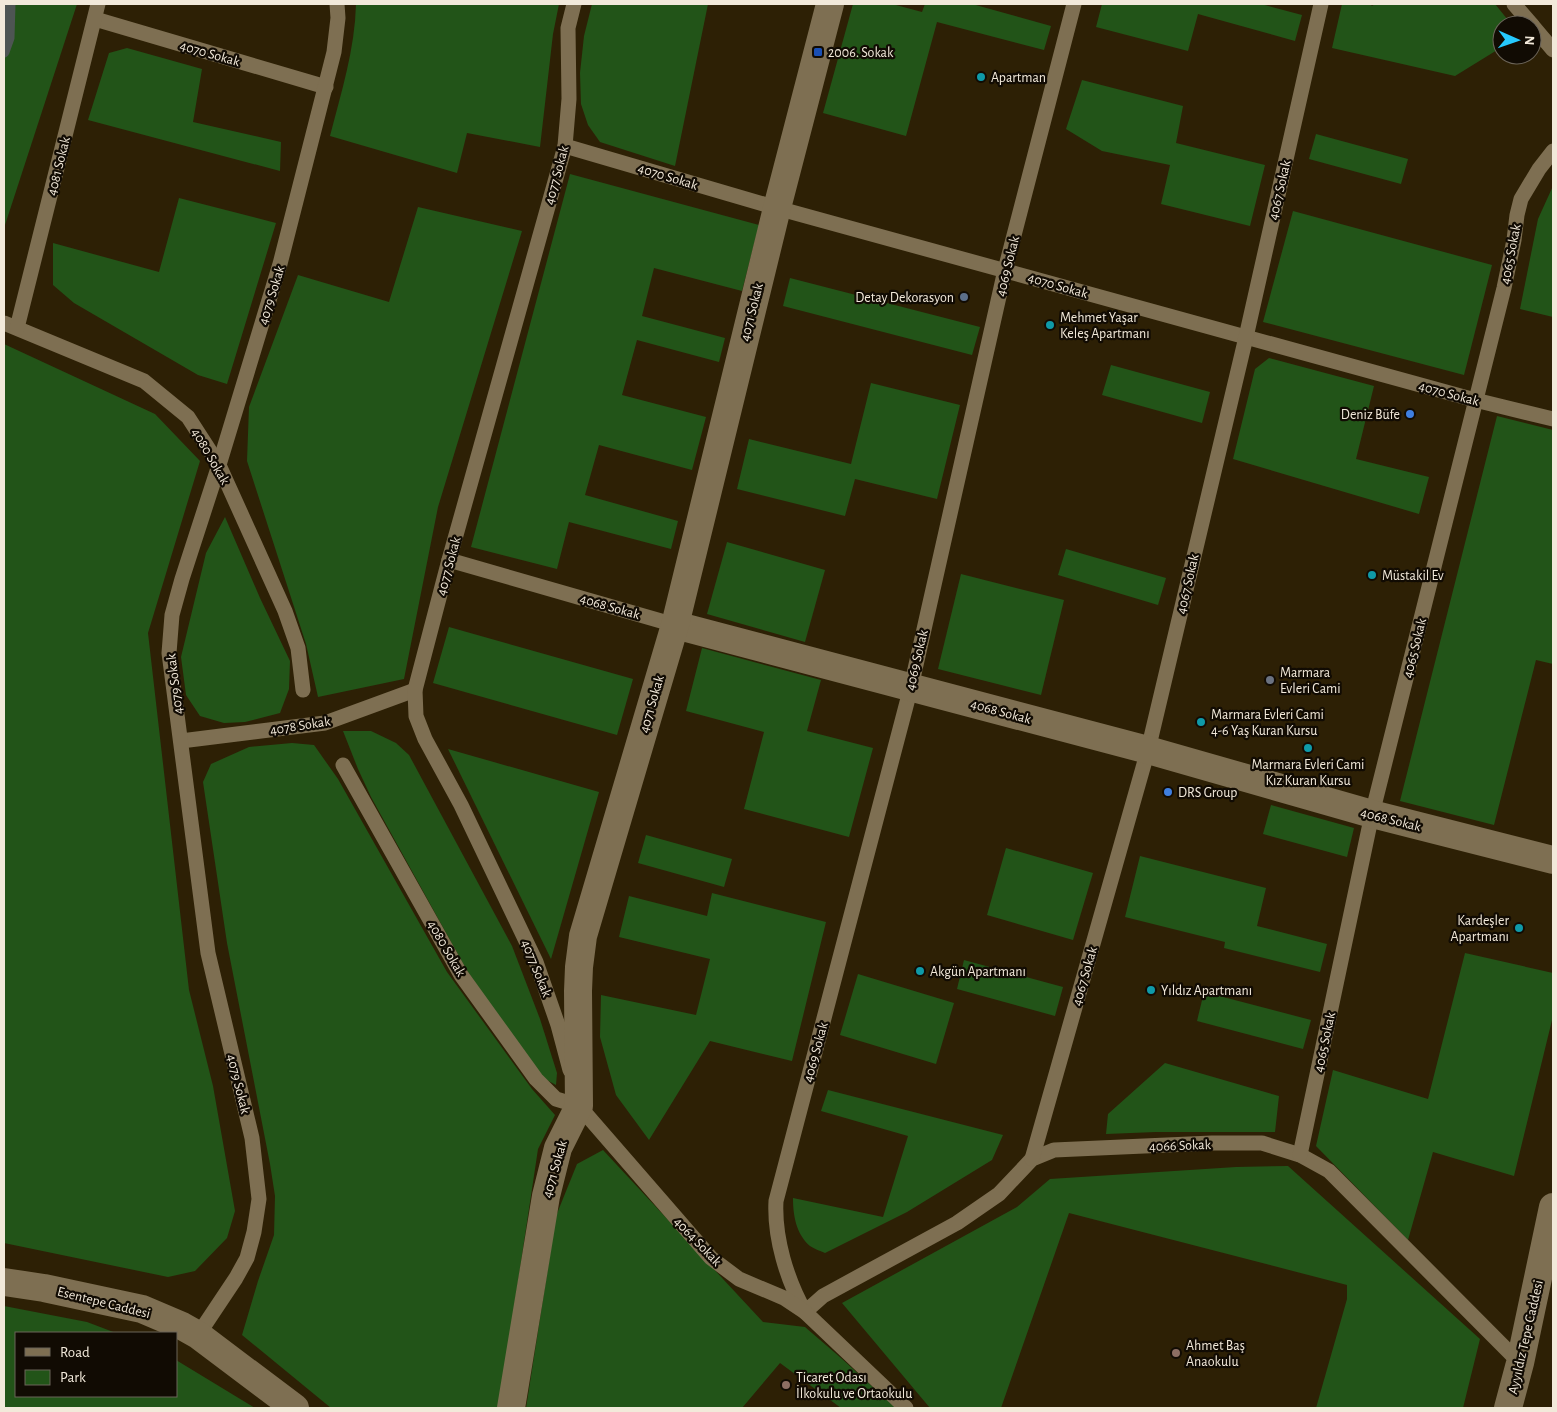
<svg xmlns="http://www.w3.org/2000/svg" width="1557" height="1412" font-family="'Alegreya Sans',sans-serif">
  <rect width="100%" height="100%" fill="#2d2005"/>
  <g fill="#225418">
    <path d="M 4,4 L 77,4 L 5,225 L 4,223 Z"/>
    <path d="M 356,4 L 559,4 L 553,34 L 540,147 L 467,133 L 457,173 L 330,136 C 341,93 355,49 356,4 Z"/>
    <path d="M 592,4 L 708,4 L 675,166 L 600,142 L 588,125 L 581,104 L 580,73 L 584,36 Z"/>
    <path d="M 853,4 L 892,4 L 922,12 L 925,4 L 972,4 L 1051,26 L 1044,50 L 937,22 L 906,136 L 823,113 Z"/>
    <path d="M 1102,4 L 1261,4 L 1302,15 L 1295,41 L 1198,14 L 1188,51 L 1096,27 Z"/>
    <path d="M 1342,4 L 1370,4 L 1372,6 L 1375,4 L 1495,4 L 1512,25 L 1502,25 L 1502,47 L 1455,76 L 1332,48 Z"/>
    <path d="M 127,48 L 202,69 L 193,122 L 281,142 L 280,171 L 88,120 L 109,53 Z"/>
    <path d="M 1082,80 L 1183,106 L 1176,143 L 1265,165 L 1250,226 L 1161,204 L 1170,165 L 1102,151 L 1066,129 Z"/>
    <path d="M 1316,134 L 1408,159 L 1401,184 L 1309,159 Z"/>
    <path d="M 570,174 L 759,225 L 742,291 L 654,268 L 642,316 L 725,338 L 719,362 L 637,340 L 622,395 L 706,417 L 692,470 L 599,445 L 585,495 L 678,521 L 671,549 L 569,522 L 557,569 L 471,547 Z"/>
    <path d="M 1553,186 L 1553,317 L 1520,309 L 1538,219 Z"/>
    <path d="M 179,198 L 276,223 L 227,384 L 198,375 L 74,303 L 53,285 L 53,243 L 159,272 Z"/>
    <path d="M 418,207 L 522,231 L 438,507 L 404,679 L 318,697 L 306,644 L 247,461 L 249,407 L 298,275 L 389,302 Z"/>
    <path d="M 1293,211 L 1492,265 L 1464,375 L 1263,322 Z"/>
    <path d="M 790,278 L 980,327 L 972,355 L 783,306 Z"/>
    <path d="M 4,344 L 155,414 L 200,461 L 148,633 L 189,990 L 213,1086 L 235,1211 L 227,1238 L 195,1271 L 168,1277 L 4,1243 Z"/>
    <path d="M 1269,358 L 1374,386 L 1356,459 L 1429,477 L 1419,514 L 1233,459 L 1255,369 Z"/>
    <path d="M 1111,365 L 1210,392 L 1202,423 L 1102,395 Z"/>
    <path d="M 871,383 L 960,405 L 937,499 L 855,479 L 845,516 L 737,489 L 749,439 L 851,464 Z"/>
    <path d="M 1497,416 L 1553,430 L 1553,664 L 1536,660 L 1494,825 L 1400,801 Z"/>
    <path d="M 225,517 L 260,598 L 290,661 L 289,689 L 280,713 L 245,722 L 224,723 L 200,716 L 186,695 L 181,657 L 206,553 Z"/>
    <path d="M 727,542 L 825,570 L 805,642 L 707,614 Z"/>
    <path d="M 1066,549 L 1166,578 L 1158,605 L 1058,575 Z"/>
    <path d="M 961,574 L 1064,600 L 1041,695 L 938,669 Z"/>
    <path d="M 449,627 L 633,679 L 617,735 L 433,683 Z"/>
    <path d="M 702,648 L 821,680 L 807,731 L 873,748 L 849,837 L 744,809 L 764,732 L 686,711 Z"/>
    <path d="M 343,731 L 371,731 L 396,743 L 409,755 L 512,946 L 540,1019 L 557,1073 L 556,1085 L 539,1076 L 466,969 L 371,797 L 358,769 Z"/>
    <path d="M 292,743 L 314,745 L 338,779 L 447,972 L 532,1089 L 555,1115 L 538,1149 L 499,1408 L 331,1408 L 242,1335 L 258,1281 L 274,1235 L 275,1196 L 270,1164 L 227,943 L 203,782 L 211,764 L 249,747 Z"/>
    <path d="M 448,749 L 599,792 L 551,959 Z"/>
    <path d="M 1271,805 L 1354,828 L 1347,857 L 1263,834 Z"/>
    <path d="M 646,835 L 732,859 L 724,887 L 638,863 Z"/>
    <path d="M 1006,848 L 1093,873 L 1073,940 L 987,915 Z"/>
    <path d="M 1140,856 L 1266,888 L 1257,926 L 1327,944 L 1320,972 L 1224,948 L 1225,942 L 1125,917 Z"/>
    <path d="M 712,893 L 826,922 L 792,1061 L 710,1041 L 649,1140 L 616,1095 L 600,1037 L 601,995 L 696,1015 L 710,959 L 619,937 L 629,896 L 707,916 Z"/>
    <path d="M 1465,953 L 1553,973 L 1553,1016 L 1514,1176 L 1433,1152 L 1408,1240 L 1316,1146 L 1333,1070 L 1428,1099 Z"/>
    <path d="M 964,960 L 1063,987 L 1055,1016 L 957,989 Z"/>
    <path d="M 858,974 L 954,1003 L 936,1064 L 840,1035 Z"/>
    <path d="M 1204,992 L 1311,1020 L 1303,1049 L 1197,1021 Z"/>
    <path d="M 1165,1063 L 1279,1096 L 1275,1132 L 1156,1132 L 1106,1134 L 1108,1114 Z"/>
    <path d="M 828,1090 L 1003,1135 L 992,1160 L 907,1212 L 825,1253 C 821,1251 814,1249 810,1246 C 796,1234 793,1215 793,1198 L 883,1217 L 908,1136 L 821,1111 Z"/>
    <path d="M 603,1150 L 763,1322 L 805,1327 L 841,1358 L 896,1408 L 841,1408 L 780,1363 L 742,1408 L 526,1408 L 556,1216 L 577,1164 Z"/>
    <path d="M 1288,1166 L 1480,1339 L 1463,1408 L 1316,1408 L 1347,1299 L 1347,1285 L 1069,1213 L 1001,1408 L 930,1408 L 842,1303 L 1017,1207 L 1050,1179 L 1236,1167 Z"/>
    <path d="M 4,1306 L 87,1322 L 116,1333 L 16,1333 L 16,1396 L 176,1396 L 176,1360 L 255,1408 L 4,1408 Z"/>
  </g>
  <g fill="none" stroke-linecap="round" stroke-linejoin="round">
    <path stroke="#4e5553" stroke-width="11" d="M 4,52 L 9,38 L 10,4"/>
    <g stroke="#7e6f52" stroke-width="15">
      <path d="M 1074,4 L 1005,270 L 911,687 L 776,1201 C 774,1238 787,1280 805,1312 L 823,1296 L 957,1223 L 999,1194 L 1032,1159 L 1054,1150 L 1212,1143 L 1262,1143 L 1300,1155 L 1329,1171 L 1520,1363"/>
      <path d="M 1514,4 L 1532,25"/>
      <path d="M 95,19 L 326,87"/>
      <path d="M 1532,25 L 1553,50"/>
      <path d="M 565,146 L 777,208 L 1475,400 L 1553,419"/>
      <path d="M 4,323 L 144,381 L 188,417 L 219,465 L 285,611 L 298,648 L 303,690"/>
      <path d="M 17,328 L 98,4"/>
      <path d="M 449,560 L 675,625"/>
      <path d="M 181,741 L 325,723 L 415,690"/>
      <path d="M 343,765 L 461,975 L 536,1079 L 556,1099 L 579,1106"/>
      <path d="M 570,1070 L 558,1025 L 536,962 L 461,805 L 425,739 L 416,716 L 415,690 L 449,560 L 565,146 L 569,99 L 568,28 L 574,4"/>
      <path d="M 578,1102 L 579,1106 L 711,1258 L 739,1279 L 784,1298 L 805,1312 L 906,1408"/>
      <path d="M 1300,1155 L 1372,814 L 1504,288 L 1514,240 L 1517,215 L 1521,199 L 1539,169 L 1553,151"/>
      <path d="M 1032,1159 L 1148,750 L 1246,337 L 1321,4"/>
      <path d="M 198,1335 L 236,1278 L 247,1258 L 254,1232 L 259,1199 L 252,1138 L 208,953 L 169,653 L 172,615 L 182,579 L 219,465 L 280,264 L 334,52 L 338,18 L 337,4"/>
    </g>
    <g stroke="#7e6f52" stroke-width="28">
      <path d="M 675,625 L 1148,750 L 1372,814 L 1553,860"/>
      <path d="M 511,1408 L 546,1196 L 558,1148 L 579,1106 L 578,991 L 579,967 L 583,936 L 675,625 L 777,208 L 830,4"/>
      <path d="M 1508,1408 L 1520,1363 L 1553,1207"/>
    </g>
    <path stroke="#7e6f52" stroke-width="28" d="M 4,1282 L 44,1288 L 142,1309 L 182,1326 L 198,1335 L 295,1408"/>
  </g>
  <rect fill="#1a4fb4" stroke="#110b03" stroke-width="2" x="813" y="47" width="10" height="10" rx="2.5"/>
  <g fill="#0f9aa8" stroke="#110b03" stroke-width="2">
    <circle cx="981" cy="77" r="5"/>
    <circle cx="1050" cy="325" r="5"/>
    <circle cx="1372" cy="575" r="5"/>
    <circle cx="1201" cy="722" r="5"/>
    <circle cx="1308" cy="748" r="5"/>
    <circle cx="1519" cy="928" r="5"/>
    <circle cx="920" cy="971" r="5"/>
    <circle cx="1151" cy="990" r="5"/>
  </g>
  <circle fill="#5c6f8a" stroke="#110b03" stroke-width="2" cx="964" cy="297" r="5"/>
  <g fill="#3f7fe0" stroke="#110b03" stroke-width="2">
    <circle cx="1410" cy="414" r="5"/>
    <circle cx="1168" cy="792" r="5"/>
  </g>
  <circle fill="#6b7280" stroke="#110b03" stroke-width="2" cx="1270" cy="680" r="5"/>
  <g fill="#8d6e63" stroke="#110b03" stroke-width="2">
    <circle cx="1176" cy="1353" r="5"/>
    <circle cx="786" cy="1385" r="5"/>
  </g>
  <g text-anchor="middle" stroke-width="4.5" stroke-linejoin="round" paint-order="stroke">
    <g font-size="14" fill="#f2e9da" stroke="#110b03" text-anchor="start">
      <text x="828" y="57">2006. Sokak</text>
      <text x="991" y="82">Apartman</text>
      <text x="954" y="302" text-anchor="end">Detay Dekorasyon</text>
      <text x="1060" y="322">Mehmet Yaşar<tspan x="1060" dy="16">Keleş Apartmanı</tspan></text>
      <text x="1400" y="419" text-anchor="end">Deniz Büfe</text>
      <text x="1382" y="580">Müstakil Ev</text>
      <text x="1280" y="677">Marmara<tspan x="1280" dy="16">Evleri Cami</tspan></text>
      <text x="1211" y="719">Marmara Evleri Cami<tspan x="1211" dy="16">4-6 Yaş Kuran Kursu</tspan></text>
      <text x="1308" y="769" text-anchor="middle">Marmara Evleri Cami<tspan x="1308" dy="16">Kız Kuran Kursu</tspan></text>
      <text x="1178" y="797">DRS Group</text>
      <text x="1509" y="925" text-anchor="end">Kardeşler<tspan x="1509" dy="16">Apartmanı</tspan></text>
      <text x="930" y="976">Akgün Apartmanı</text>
      <text x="1161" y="995">Yıldız Apartmanı</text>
      <text x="1186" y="1350">Ahmet Baş<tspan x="1186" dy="16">Anaokulu</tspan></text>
      <text x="796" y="1382">Ticaret Odası<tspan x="796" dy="16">İlkokulu ve Ortaokulu</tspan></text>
    </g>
    <g font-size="14" fill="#f2e9da" stroke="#110b03">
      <text transform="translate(210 53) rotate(16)" y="5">4070 Sokak</text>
      <text transform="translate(58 166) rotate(-76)" y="5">4081 Sokak</text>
      <text transform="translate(556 175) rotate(-75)" y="5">4077 Sokak</text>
      <text transform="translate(668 176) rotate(17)" y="5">4070 Sokak</text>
      <text transform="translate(1279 190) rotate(-77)" y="5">4067 Sokak</text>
      <text transform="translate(1510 254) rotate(-79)" y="5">4065 Sokak</text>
      <text transform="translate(1007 266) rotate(-76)" y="5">4069 Sokak</text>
      <text transform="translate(1058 285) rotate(16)" y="5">4070 Sokak</text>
      <text transform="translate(271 295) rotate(-73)" y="5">4079 Sokak</text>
      <text transform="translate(751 312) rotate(-76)" y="5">4071 Sokak</text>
      <text transform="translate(1449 393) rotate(15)" y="5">4070 Sokak</text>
      <text transform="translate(211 456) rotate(60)" y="5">4080 Sokak</text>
      <text transform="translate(448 566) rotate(-75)" y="5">4077 Sokak</text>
      <text transform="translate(1187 584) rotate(-77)" y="5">4067 Sokak</text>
      <text transform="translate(610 606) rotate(16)" y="5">4068 Sokak</text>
      <text transform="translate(1414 648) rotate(-76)" y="5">4065 Sokak</text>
      <text transform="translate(916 660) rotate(-77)" y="5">4069 Sokak</text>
      <text transform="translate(174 684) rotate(-97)" y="5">4079 Sokak</text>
      <text transform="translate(651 704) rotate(-74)" y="5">4071 Sokak</text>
      <text transform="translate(1001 711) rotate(15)" y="5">4068 Sokak</text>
      <text transform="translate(300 725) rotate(-9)" y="5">4078 Sokak</text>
      <text transform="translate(1391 819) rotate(14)" y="5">4068 Sokak</text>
      <text transform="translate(447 948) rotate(60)" y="5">4080 Sokak</text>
      <text transform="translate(537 968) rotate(68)" y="5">4077 Sokak</text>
      <text transform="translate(1084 976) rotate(-74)" y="5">4067 Sokak</text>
      <text transform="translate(1324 1042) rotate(-78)" y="5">4065 Sokak</text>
      <text transform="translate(815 1052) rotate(-75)" y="5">4069 Sokak</text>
      <text transform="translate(239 1084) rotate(76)" y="5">4079 Sokak</text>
      <text transform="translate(1180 1145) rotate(-2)" y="5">4066 Sokak</text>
      <text transform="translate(554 1169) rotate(-74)" y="5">4071 Sokak</text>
      <text transform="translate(698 1241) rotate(46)" y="5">4064 Sokak</text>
      <text transform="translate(104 1302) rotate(14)" y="5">Esentepe Caddesi</text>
      <text transform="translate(1525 1337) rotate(-77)" y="5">Ayyıldız Tepe Caddesi</text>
    </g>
  </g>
  <rect width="1557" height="1412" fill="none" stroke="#f2e9da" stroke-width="10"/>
  <rect x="15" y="1332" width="162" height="65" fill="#110b03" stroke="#6b6459"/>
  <rect x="25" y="1348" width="25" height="8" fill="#7e6f52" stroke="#6b6459"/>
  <text x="60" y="1357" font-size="15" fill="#f2e9da">Road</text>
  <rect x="25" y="1370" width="25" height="15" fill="#225418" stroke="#6b6459"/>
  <text x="60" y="1382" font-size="15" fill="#f2e9da">Park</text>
  <g transform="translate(1517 40) rotate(92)"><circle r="24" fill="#110b03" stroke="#6b6459"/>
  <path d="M0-4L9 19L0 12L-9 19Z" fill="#26c9fe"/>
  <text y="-8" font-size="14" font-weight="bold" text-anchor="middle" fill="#f2e9da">N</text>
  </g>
</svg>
